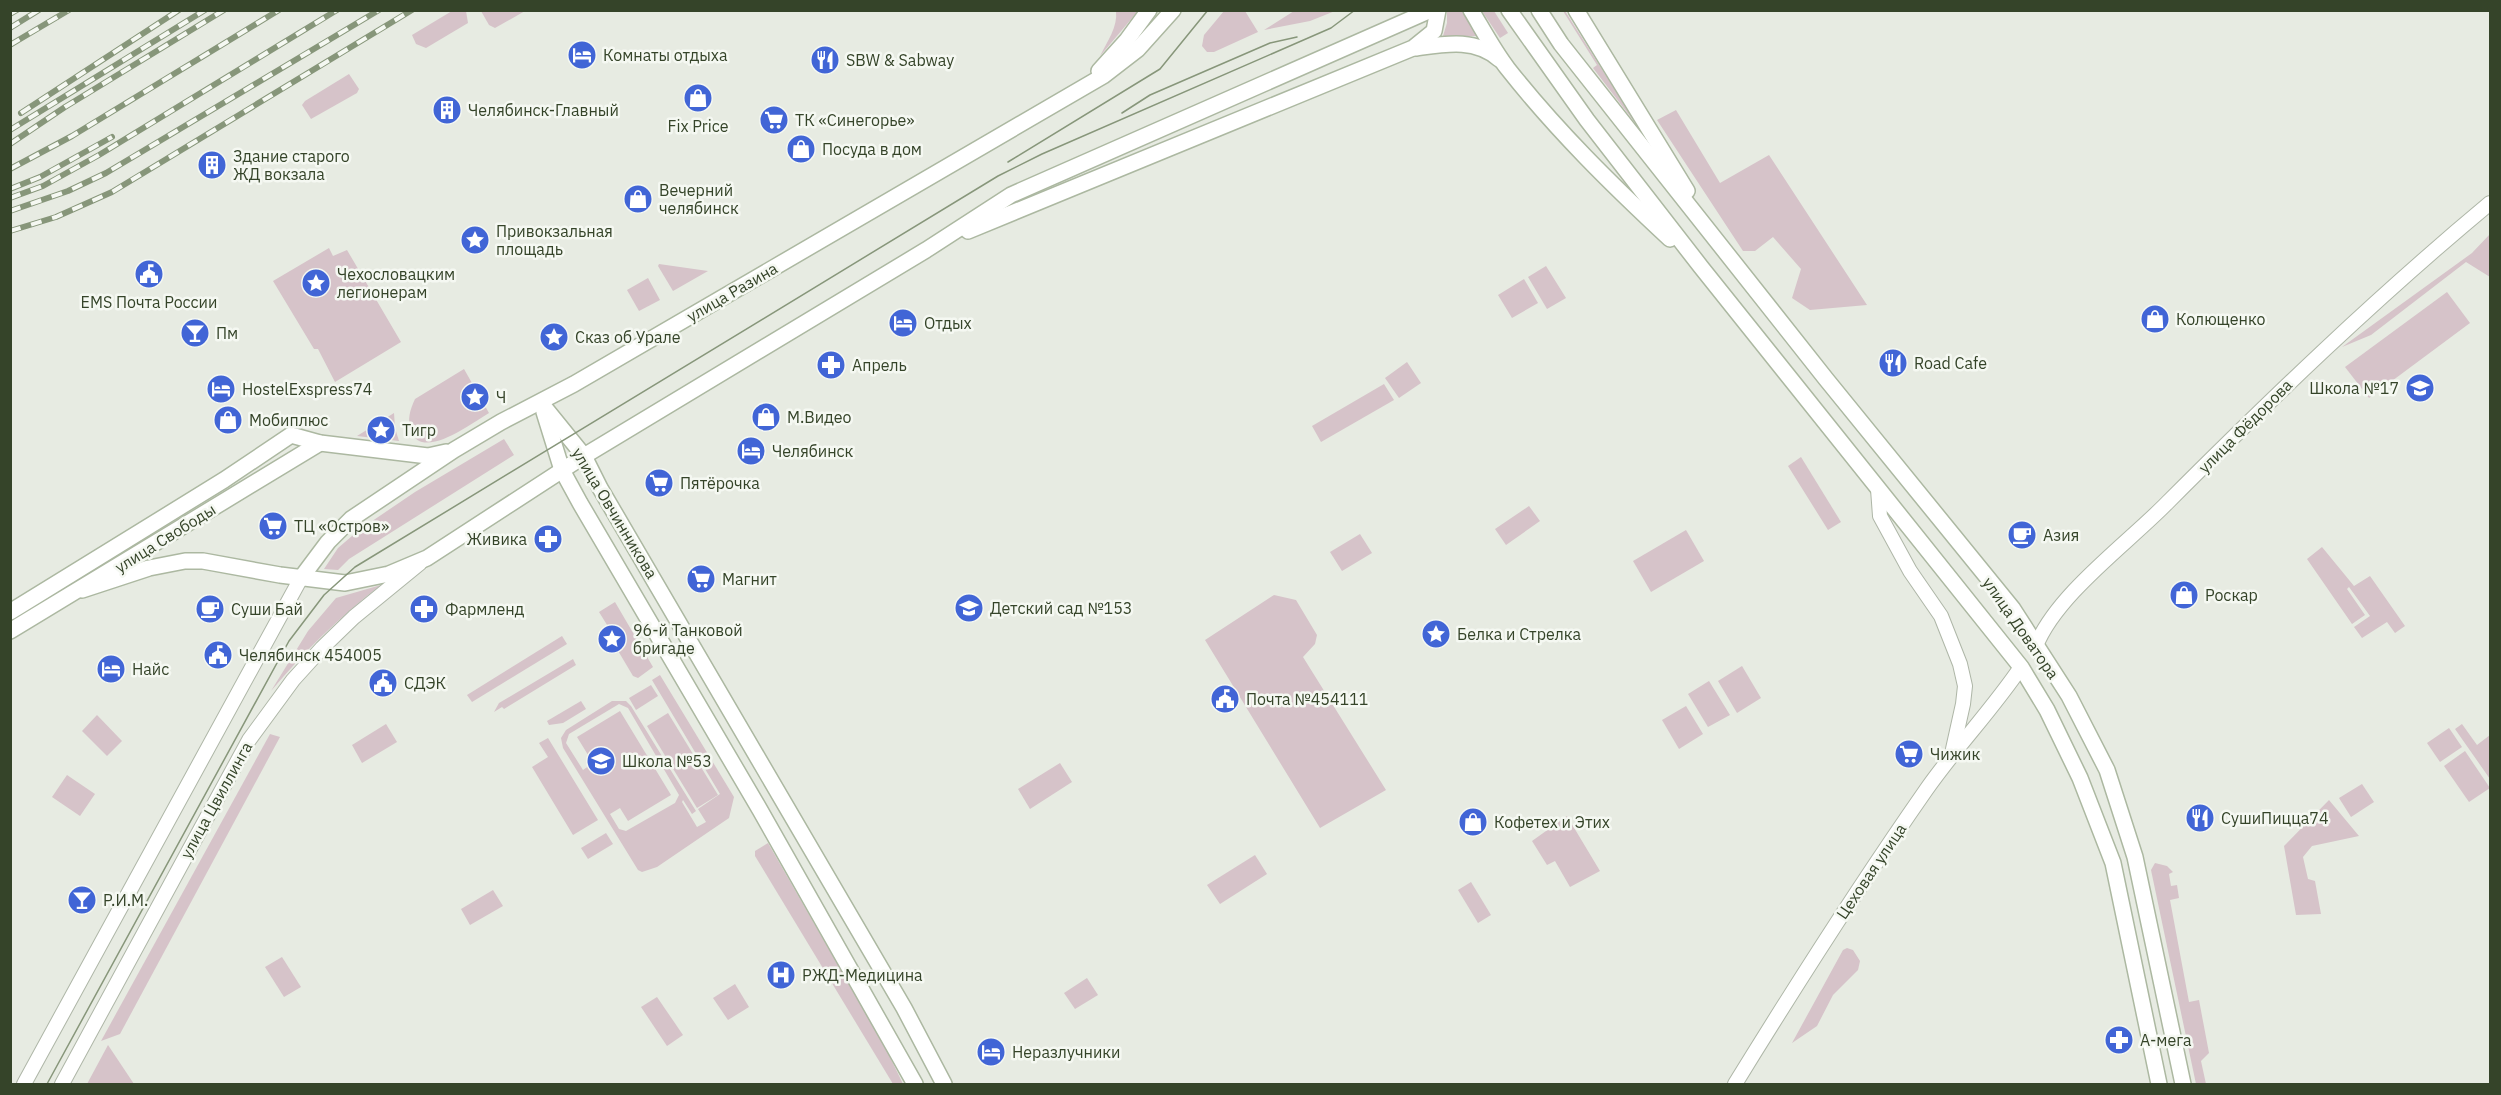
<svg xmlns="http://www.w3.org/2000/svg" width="2501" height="1095" font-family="'IBM Plex Sans',sans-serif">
  <rect width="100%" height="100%" fill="#e7ebe2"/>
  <g fill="#d6c3c9" fill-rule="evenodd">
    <path d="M 1462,10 L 1479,36 L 1443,36 L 1447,23 L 1447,11 Z"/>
    <path d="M 452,11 L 466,11 L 468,23 L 426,48 L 416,44 L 412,35 Z"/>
    <path d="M 481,11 L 525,11 L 495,28 L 489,25 Z"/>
    <path d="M 1116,11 L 1138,11 L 1100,56 C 1107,42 1118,27 1116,11 Z"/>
    <path d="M 1224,11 L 1245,11 L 1258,32 L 1214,52 L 1207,52 L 1202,46 L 1204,35 Z"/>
    <path d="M 1294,11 L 1294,10 L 1335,11 L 1310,21 L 1264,30 Z"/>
    <path d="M 1482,11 L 1494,11 L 1508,33 L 1500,38 Z"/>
    <path d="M 1563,11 L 1565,11 L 1639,128 L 1593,68 L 1597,65 Z"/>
    <path d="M 349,74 L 359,89 L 357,93 L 311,119 L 302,105 L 305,101 Z"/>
    <path d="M 1676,110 L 1720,183 L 1769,155 L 1867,305 L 1810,310 L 1792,298 L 1801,269 L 1773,237 L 1755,251 L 1743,251 L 1657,120 Z"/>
    <path d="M 2490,234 L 2490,277 L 2466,262 L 2371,335 L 2342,347 L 2472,253 Z"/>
    <path d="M 329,248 L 333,256 L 347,250 L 401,342 L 335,382 L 318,349 L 314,349 L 273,281 Z"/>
    <path d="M 659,264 L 708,271 L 673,291 L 658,266 Z"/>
    <path d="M 1546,266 L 1566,298 L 1547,309 L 1528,277 Z"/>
    <path d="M 648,278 L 660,300 L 639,311 L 627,290 Z"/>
    <path d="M 1524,279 L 1538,303 L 1512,318 L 1498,295 Z"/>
    <path d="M 2447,292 L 2470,323 L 2369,398 L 2345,367 Z"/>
    <path d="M 1407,362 L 1421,383 L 1399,398 L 1385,378 Z"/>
    <path d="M 464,369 L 489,413 C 473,422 422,462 411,431 C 407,419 410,410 415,399 Z"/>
    <path d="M 1384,384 L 1394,400 L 1321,442 L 1312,426 Z"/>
    <path d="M 394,413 L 395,428 L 399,441 L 357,436 Z"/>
    <path d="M 504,439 L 514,455 L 349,559 L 338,570 L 324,569 L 338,548 L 359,530 L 415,492 Z"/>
    <path d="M 1801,457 L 1841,522 L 1828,530 L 1788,466 Z"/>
    <path d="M 1529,506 L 1540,521 L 1506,545 L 1495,529 Z"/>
    <path d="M 1686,530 L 1704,561 L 1651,592 L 1633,561 Z"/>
    <path d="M 1360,534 L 1372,553 L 1342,571 L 1330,552 Z"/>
    <path d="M 2322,547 L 2354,586 L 2370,576 L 2405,626 L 2395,633 L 2387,622 L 2362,638 L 2354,627 L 2370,616 L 2349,587 L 2347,589 L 2365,615 L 2352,624 L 2307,559 Z"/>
    <path d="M 381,585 C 340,616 304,652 271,691 L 308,631 L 336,598 Z"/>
    <path d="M 1274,595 L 1296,600 L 1317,635 L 1315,644 L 1303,657 L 1386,790 L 1320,828 L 1205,640 Z"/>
    <path d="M 615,602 L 653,667 L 638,678 L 633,676 L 614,644 L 617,641 L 599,612 Z"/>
    <path d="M 562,636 L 567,644 L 472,702 L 467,695 Z"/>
    <path d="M 573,659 L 576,665 L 504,709 L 502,707 L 494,712 L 499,703 Z"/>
    <path d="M 1742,666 L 1761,698 L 1737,713 L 1718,681 Z"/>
    <path d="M 660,675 L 734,797 L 729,818 L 657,867 L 642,872 L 638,870 L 563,748 L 561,738 L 566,730 L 612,701 L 626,701 L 631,706 L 696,811 L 692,814 L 683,800 L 682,802 L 697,827 L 706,822 L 698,809 L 720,794 L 652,680 ZM 619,704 L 628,708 L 679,795 L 675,803 L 626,831 L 619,829 L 610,814 L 620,808 L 628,821 L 671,795 L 620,711 L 577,737 L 593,763 L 583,770 L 566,743 L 569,734 Z"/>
    <path d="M 1709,681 L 1730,715 L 1708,727 L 1688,694 Z"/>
    <path d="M 651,685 L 658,696 L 636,710 L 629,698 Z"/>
    <path d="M 581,701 L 586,709 L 563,723 L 549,725 L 547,721 Z"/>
    <path d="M 1686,706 L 1703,734 L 1679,749 L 1662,720 Z"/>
    <path d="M 668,713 L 718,795 L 697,808 L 647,726 Z"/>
    <path d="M 97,715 L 122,741 L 107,756 L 82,731 Z"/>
    <path d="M 386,724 L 397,742 L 362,763 L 352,745 Z"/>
    <path d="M 2462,724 L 2477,745 L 2490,735 L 2490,779 L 2455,729 Z"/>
    <path d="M 2449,728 L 2462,747 L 2440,762 L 2427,743 Z"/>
    <path d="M 270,734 L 280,737 L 120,1034 L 101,1041 Z"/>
    <path d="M 548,738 L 598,820 L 573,835 L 532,767 L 548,757 L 539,743 Z"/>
    <path d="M 2465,751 L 2490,788 L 2469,802 L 2444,766 Z"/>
    <path d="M 1060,763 L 1072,782 L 1030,809 L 1018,789 Z"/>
    <path d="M 67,775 L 95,794 L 80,816 L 52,797 Z"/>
    <path d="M 2362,784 L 2374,802 L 2351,817 L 2339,798 Z"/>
    <path d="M 2329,800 L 2359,836 L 2312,846 L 2303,857 L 2308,879 L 2315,881 L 2321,914 L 2296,915 L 2284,846 Z"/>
    <path d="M 1567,816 L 1600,871 L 1570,887 L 1555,861 L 1547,865 L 1532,841 Z"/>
    <path d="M 606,833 L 613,844 L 588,859 L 581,848 Z"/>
    <path d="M 768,843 L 886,1049 L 903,1084 L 893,1084 L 755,856 L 755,851 Z"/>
    <path d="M 1255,855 L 1267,874 L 1220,904 L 1207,885 Z"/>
    <path d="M 2155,863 L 2167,866 L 2173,872 L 2169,874 L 2171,886 L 2177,885 L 2179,898 L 2170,900 L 2189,1002 L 2199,1000 L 2209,1053 L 2201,1061 L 2206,1084 L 2196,1084 L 2151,870 Z"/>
    <path d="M 1471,882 L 1491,915 L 1478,923 L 1458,890 Z"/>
    <path d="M 493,890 L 503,906 L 470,925 L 461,909 Z"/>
    <path d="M 1847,948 L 1853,950 L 1860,961 L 1858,970 L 1833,995 L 1817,1026 L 1792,1043 L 1843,950 Z"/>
    <path d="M 282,957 L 301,987 L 284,997 L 265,967 Z"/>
    <path d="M 1087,978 L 1098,995 L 1075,1009 L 1064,993 Z"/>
    <path d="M 735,984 L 749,1007 L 728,1020 L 713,998 Z"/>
    <path d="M 657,997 L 683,1035 L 667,1046 L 641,1007 Z"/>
    <path d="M 108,1045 L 134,1084 L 87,1084 Z"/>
  </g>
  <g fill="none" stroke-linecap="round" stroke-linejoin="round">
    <g stroke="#aeb6a7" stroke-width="16">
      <g id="secondary">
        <path d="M 1878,489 L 1880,516 L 1910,571 L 1941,616 L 1960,664 L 1965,686 L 1963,704 L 1953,749"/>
        <path d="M 2036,646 C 2056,595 2128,543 2167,503 C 2271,399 2377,297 2490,203"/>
        <path d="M 24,1084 L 301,578"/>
        <path d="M 62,1084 L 249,740 L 293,680 L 322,648 L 354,617 L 420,563"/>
        <path d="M 1735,1084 C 1796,985 1859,886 1926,790 C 1956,747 1992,710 2021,667"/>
      </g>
    </g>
    <g stroke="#acb8a1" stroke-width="18">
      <g id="primary">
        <path d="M 1471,10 C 1483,30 1494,51 1508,69 C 1557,131 1612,185 1670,239"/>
        <path d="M 1509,10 L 1587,120 L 1701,267 L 2021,667 L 2047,710 L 2080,778 L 2113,863 L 2159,1084"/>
        <path d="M 1539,10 L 1561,44 L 1826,379 L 2013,609 L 2069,696 L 2107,770 L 2135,857 L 2183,1084"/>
        <path d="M 1576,10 L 1687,191"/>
        <path d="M 1416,48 C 1445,44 1475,38 1499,59"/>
        <path d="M 1099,71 L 1127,40 L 1149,10"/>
        <path d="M 968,231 L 1413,48 L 1434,31 L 1438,10"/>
        <path d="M 541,403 L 584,456 L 600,488 L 904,1008 L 944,1084"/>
        <path d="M 544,412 L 562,470 L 580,503 L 760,810 L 915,1084"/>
        <path d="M 301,578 L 328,542 L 351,519 L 454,450 L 501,422 L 574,384 L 1103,76 L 1138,49 L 1173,10"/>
        <path d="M 82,590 L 149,568 L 185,561 L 203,561 L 280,575 L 345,583 L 389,574 L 427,558 L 584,456 L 926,250 L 1011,195 L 1431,10"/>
        <path d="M 10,612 L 224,480 L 291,435 L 320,443 L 428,456 L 446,452"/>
        <path d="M 10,631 L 320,443"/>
      </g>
    </g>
    <use href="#secondary" stroke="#fff" stroke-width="14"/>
    <use href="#primary" stroke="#fff" stroke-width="15"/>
    <g stroke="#87967a" stroke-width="1.5">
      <path d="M 1122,113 L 1150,95 L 1270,43 L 1297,37"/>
      <path d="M 1008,162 L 1160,69 L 1208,10"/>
      <path d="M 47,1084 L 289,641 L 324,595 L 355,567 L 998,176 L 1042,154 L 1331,28 L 1355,10"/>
    </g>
    <g stroke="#87967a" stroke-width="6">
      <g id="rail">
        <path d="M 10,14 L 17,10"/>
        <path d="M 10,28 L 39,10"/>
        <path d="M 10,45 L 69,10"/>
        <path d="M 21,113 L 179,10"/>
        <path d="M 10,130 L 205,10"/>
        <path d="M 10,144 L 65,107 L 224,10"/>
        <path d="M 10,169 L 72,136 L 279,10"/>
        <path d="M 10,189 L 40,177 L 112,137"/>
        <path d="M 10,198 L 43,186 L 99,155 L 337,10"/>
        <path d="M 10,211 L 68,191 L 106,173 L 379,10"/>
        <path d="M 10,231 L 56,217 L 112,192 L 412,10"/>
      </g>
    </g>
    <use href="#rail" stroke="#f5f8f2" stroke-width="4" stroke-dasharray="11" stroke-linecap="butt"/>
  </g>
  <defs>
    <g id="hotel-disc" transform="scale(1.5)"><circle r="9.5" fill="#4165d6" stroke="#f5f8f2"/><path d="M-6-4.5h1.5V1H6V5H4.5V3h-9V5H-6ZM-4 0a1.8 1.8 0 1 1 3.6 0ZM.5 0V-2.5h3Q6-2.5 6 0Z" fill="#fff"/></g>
    <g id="restaurant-disc" transform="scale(1.5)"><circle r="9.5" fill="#4165d6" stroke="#f5f8f2"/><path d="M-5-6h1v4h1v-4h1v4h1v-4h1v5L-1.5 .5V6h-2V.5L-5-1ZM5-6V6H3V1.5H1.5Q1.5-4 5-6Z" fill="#fff"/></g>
    <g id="shop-disc" transform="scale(1.5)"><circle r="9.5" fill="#4165d6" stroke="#f5f8f2"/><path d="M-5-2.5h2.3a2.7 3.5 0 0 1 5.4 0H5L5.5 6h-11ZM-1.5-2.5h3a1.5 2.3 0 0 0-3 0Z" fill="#fff"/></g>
    <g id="building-disc" transform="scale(1.5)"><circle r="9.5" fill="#4165d6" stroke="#f5f8f2"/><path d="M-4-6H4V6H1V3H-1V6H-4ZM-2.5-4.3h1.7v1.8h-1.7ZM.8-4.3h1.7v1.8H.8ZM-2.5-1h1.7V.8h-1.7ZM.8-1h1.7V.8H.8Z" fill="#fff"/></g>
    <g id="supermarket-disc" transform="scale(1.5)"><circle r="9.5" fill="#4165d6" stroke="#f5f8f2"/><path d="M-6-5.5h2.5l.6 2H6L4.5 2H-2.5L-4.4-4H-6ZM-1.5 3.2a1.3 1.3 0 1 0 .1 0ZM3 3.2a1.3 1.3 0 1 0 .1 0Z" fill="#fff"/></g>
    <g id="sight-disc" transform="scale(1.5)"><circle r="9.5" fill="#4165d6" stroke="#f5f8f2"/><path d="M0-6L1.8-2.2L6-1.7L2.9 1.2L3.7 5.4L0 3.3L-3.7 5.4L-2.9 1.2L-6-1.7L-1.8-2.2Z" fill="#fff"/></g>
    <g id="civic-disc" transform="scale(1.5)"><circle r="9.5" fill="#4165d6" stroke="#f5f8f2"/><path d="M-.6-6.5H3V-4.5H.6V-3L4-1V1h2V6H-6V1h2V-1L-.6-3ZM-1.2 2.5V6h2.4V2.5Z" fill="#fff"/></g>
    <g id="bar-disc" transform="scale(1.5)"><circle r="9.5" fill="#4165d6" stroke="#f5f8f2"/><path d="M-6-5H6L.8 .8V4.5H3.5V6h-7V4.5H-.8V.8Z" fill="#fff"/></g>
    <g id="pharmacy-disc" transform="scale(1.5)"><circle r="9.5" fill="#4165d6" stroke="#f5f8f2"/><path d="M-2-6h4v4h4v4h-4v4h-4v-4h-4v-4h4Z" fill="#fff"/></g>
    <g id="school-disc" transform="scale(1.5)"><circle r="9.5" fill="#4165d6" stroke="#f5f8f2"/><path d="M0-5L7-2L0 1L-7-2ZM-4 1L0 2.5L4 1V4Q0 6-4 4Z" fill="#fff"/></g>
    <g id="cafe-disc" transform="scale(1.5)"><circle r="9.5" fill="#4165d6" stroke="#f5f8f2"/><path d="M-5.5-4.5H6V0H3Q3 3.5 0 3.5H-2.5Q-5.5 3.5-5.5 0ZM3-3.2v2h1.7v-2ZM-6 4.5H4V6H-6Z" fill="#fff"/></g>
    <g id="hospital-disc" transform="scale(1.5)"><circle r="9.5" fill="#4165d6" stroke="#f5f8f2"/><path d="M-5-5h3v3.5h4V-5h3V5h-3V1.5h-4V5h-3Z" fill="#fff"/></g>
  </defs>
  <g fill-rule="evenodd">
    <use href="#hotel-disc" x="582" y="55"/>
    <use href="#restaurant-disc" x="825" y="60"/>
    <use href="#shop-disc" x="698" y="98"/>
    <use href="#building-disc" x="447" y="110"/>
    <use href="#supermarket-disc" x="774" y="120"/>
    <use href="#shop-disc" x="801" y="149"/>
    <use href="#building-disc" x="212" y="165"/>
    <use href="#shop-disc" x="638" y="199"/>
    <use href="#sight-disc" x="475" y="240"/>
    <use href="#civic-disc" x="149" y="274"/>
    <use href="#sight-disc" x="316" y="283"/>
    <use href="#shop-disc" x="2155" y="319"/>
    <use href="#hotel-disc" x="903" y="323"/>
    <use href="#bar-disc" x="195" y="333"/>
    <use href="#sight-disc" x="554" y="337"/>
    <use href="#restaurant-disc" x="1893" y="363"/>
    <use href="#pharmacy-disc" x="831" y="365"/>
    <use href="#school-disc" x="2420" y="388"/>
    <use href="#hotel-disc" x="221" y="389"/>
    <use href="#sight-disc" x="475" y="397"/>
    <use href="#shop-disc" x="766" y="417"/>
    <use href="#shop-disc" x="228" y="420"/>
    <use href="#sight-disc" x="381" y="430"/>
    <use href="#hotel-disc" x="751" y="451"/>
    <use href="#supermarket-disc" x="659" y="483"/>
    <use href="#supermarket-disc" x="273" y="526"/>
    <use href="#cafe-disc" x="2022" y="535"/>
    <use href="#pharmacy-disc" x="548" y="539"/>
    <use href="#supermarket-disc" x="701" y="579"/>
    <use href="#shop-disc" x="2184" y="595"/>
    <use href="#school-disc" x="969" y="608"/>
    <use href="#cafe-disc" x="210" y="609"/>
    <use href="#pharmacy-disc" x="424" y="609"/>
    <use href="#sight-disc" x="1436" y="634"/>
    <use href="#sight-disc" x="612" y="639"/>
    <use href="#civic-disc" x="218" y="655"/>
    <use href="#hotel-disc" x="111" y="669"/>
    <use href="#civic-disc" x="383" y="683"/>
    <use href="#civic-disc" x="1225" y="699"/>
    <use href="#supermarket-disc" x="1909" y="754"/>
    <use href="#school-disc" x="601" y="761"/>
    <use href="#restaurant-disc" x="2200" y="818"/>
    <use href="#shop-disc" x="1473" y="822"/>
    <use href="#bar-disc" x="82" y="900"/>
    <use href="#hospital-disc" x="781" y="975"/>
    <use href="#pharmacy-disc" x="2119" y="1040"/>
    <use href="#hotel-disc" x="991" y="1052"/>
  </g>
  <g text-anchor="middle" stroke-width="5" stroke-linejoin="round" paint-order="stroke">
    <g font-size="16" fill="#354429" stroke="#f5f8f2" text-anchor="start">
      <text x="603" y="61">Комнаты отдыха</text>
      <text x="846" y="66">SBW &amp; Sabway</text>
      <text x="468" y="116">Челябинск-Главный</text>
      <text x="795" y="126">ТК «Синегорье»</text>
      <text x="698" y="132" text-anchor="middle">Fix Price</text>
      <text x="822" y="155">Посуда в дом</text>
      <text x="233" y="162">Здание старого<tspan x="233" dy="18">ЖД вокзала</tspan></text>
      <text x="659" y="196">Вечерний<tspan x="659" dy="18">челябинск</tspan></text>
      <text x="496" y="237">Привокзальная<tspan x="496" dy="18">площадь</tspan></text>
      <text x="337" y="280">Чехословацким<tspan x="337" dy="18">легионерам</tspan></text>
      <text x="149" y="308" text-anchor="middle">EMS Почта России</text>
      <text x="2176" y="325">Колющенко</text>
      <text x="924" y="329">Отдых</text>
      <text x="216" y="339">Пм</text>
      <text x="575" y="343">Сказ об Урале</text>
      <text x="1914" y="369">Road Cafe</text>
      <text x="852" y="371">Апрель</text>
      <text x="2399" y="394" text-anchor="end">Школа №17</text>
      <text x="242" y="395">HostelExspress74</text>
      <text x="496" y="403">Ч</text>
      <text x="787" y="423">М.Видео</text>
      <text x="249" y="426">Мобиплюс</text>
      <text x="402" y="436">Тигр</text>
      <text x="772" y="457">Челябинск</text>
      <text x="680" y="489">Пятёрочка</text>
      <text x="294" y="532">ТЦ «Остров»</text>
      <text x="2043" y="541">Азия</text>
      <text x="527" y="545" text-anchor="end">Живика</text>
      <text x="722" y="585">Магнит</text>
      <text x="2205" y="601">Роскар</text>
      <text x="990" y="614">Детский сад №153</text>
      <text x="231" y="615">Суши Бай</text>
      <text x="445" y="615">Фармленд</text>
      <text x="633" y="636">96-й Танковой<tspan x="633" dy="18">бригаде</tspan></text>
      <text x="1457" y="640">Белка и Стрелка</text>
      <text x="239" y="661">Челябинск 454005</text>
      <text x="132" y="675">Найс</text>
      <text x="404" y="689">СДЭК</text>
      <text x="1246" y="705">Почта №454111</text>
      <text x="1930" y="760">Чижик</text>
      <text x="622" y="767">Школа №53</text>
      <text x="2221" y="824">СушиПицца74</text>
      <text x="1494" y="828">Кофетех и Этих</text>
      <text x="103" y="906">Р.И.М.</text>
      <text x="802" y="981">РЖД-Медицина</text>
      <text x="2140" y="1046">А-мега</text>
      <text x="1012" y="1058">Неразлучники</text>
    </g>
    <g font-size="16" fill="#354429" stroke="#f5f8f2">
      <text transform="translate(732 292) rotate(-30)" y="6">улица Разина</text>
      <text transform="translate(2245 426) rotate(-45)" y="6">улица Фёдорова</text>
      <text transform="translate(615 513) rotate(59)" y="6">улица Овчинникова</text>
      <text transform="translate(165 538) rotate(-32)" y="6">улица Свободы</text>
      <text transform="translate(2021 628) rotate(55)" y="6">улица Доватора</text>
      <text transform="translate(216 800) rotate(-61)" y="6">улица Цвиллинга</text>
      <text transform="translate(1871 871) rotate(-56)" y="6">Цеховая улица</text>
    </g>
  </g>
  <rect width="2501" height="1095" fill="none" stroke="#354429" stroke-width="24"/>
</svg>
